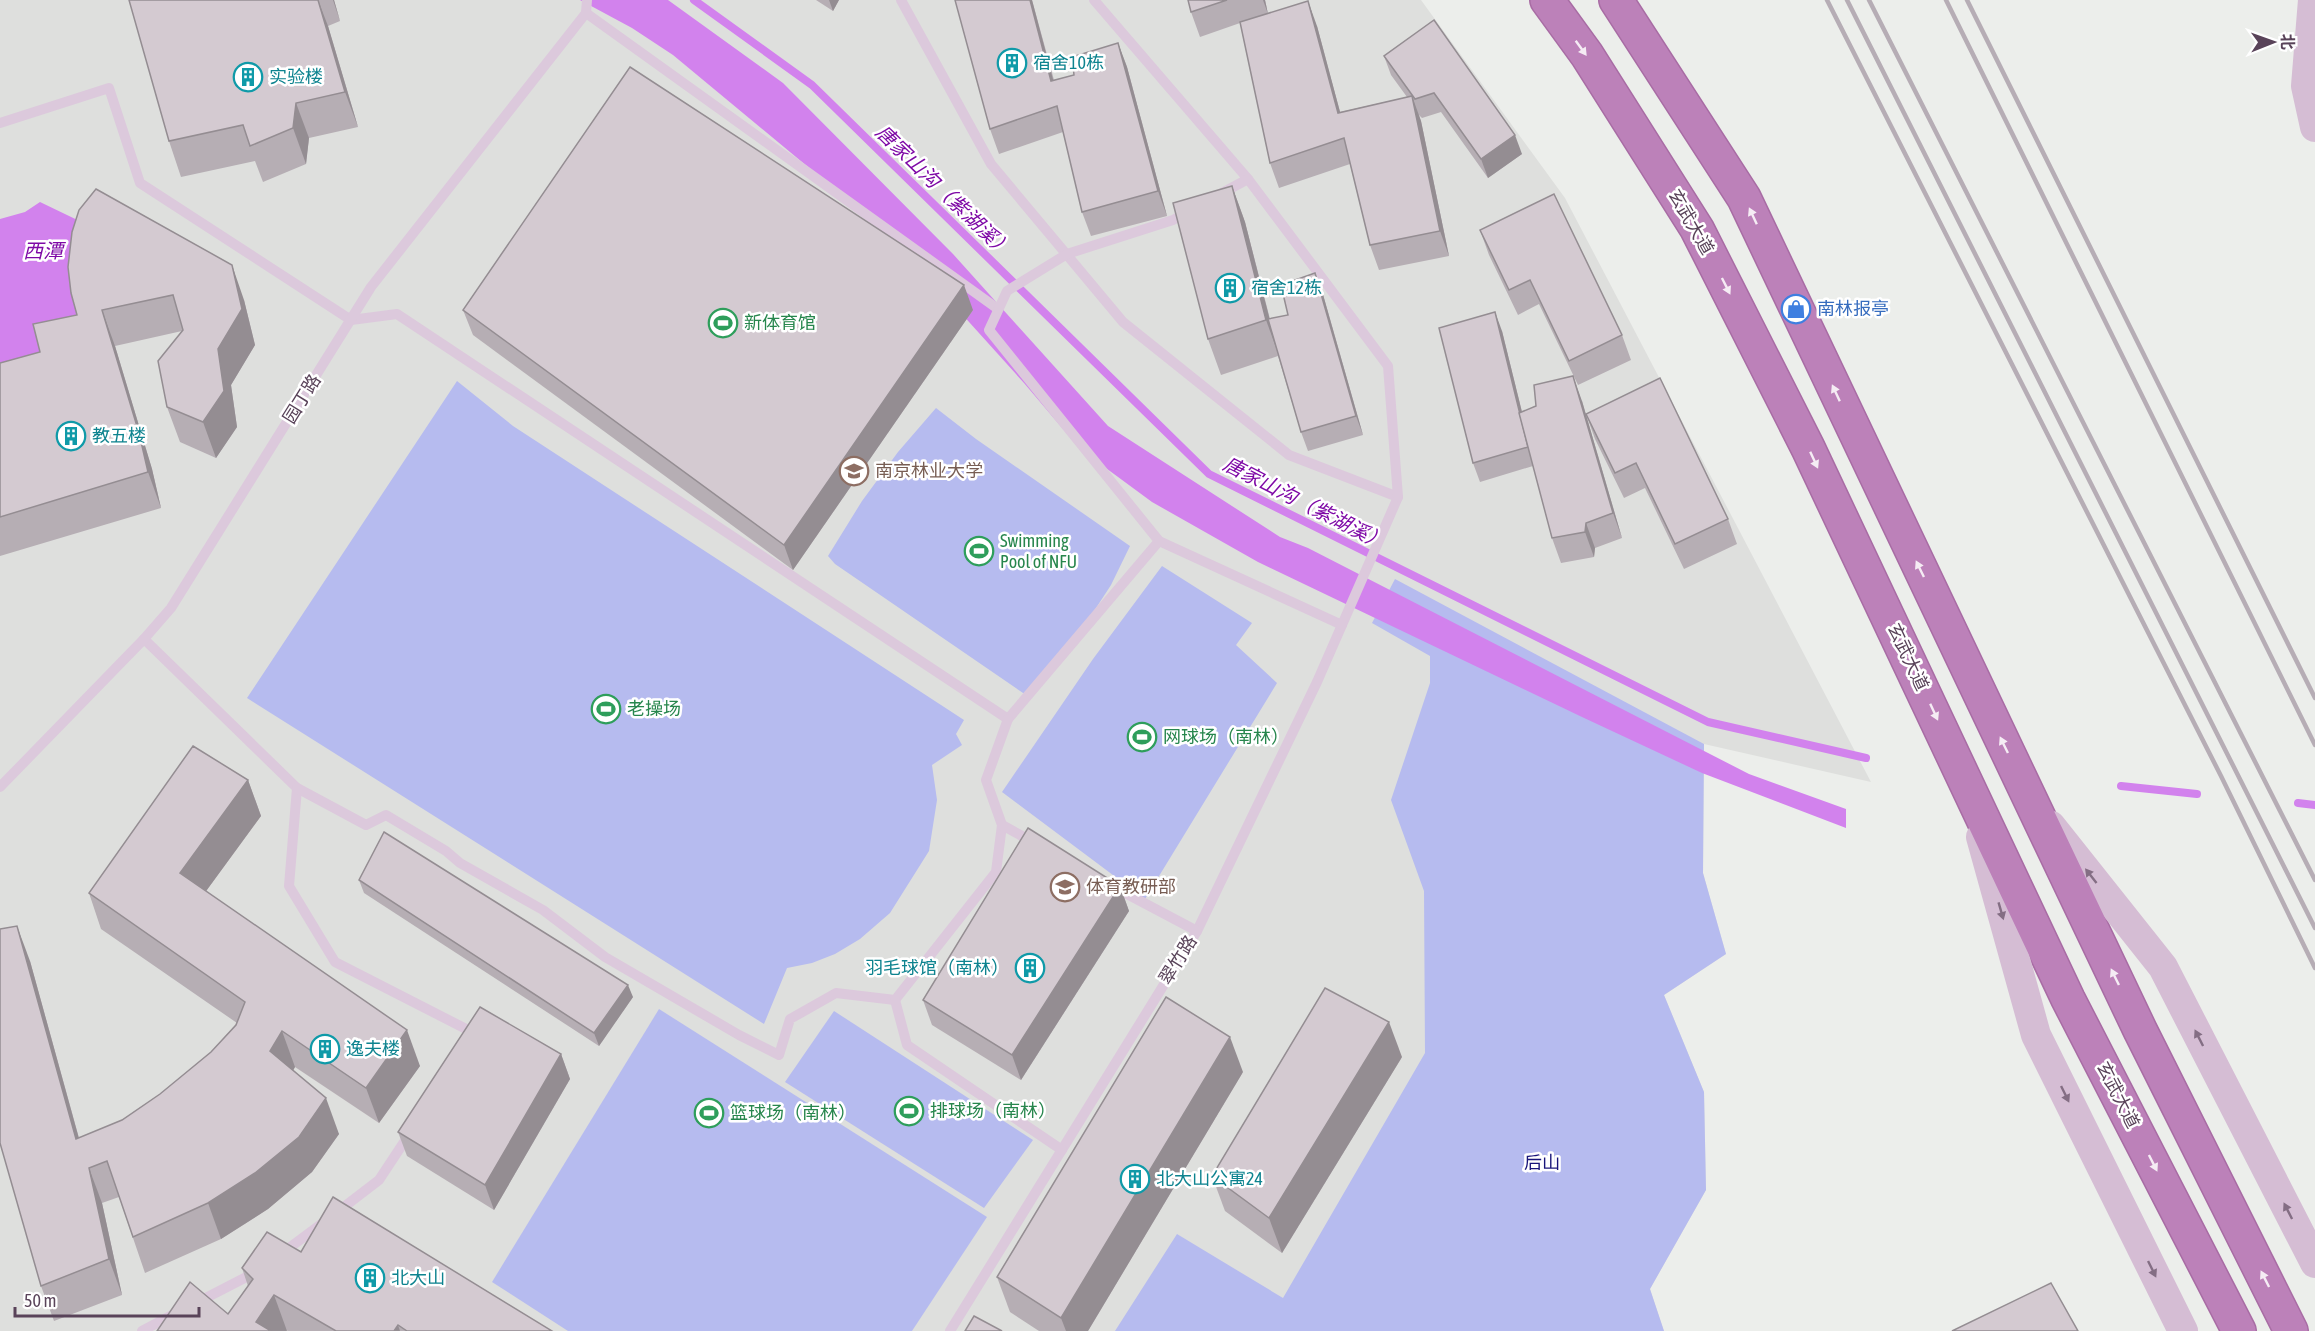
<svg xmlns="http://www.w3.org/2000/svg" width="2315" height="1331" font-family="'Asap Condensed','Noto Sans SC',sans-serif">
  <rect width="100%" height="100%" fill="#eceeeb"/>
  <path fill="#dedfdd" d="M 0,0 L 1421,0 L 1565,198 L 1871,782 L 1704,744 L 1703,873 L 1726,954 L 1664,995 L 1704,1092 L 1706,1190 L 1650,1289 L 1664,1331 L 0,1331 Z"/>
  <g fill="#b6bbef">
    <path d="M 457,381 L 513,426 L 964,720 L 956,734 L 962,745 L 932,765 L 937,800 L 929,851 L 890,913 L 860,939 L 835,954 L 812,963 L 787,968 L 764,1024 L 247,698 Z"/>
    <path d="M 936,408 L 976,439 L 1130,546 L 1111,585 L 1083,628 L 1026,695 L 835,564 L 828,556 L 862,501 L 898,452 Z"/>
    <path d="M 1162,566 L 1252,623 L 1236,645 L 1277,683 L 1145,899 L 1002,792 L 1093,659 Z"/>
    <path d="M 1395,579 L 1704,744 L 1703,873 L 1726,954 L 1664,995 L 1704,1092 L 1706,1190 L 1650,1289 L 1664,1331 L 1115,1331 L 1177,1234 L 1283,1298 L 1425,1053 L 1424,891 L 1391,800 L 1430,683 L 1430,656 L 1372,623 Z"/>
    <path d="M 659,1009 L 987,1217 L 912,1331 L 568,1331 L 492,1282 Z"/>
    <path d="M 834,1011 L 1033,1140 L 984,1208 L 785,1082 Z"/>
  </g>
  <g fill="#d282ed">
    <path d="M 580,0 L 668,0 L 783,83 L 953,254 L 1108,426 L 1280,537 L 1308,548 L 1749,774 L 1846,809 L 1846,828 L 1702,773 L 1582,717 L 1258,562 L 1152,502 L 1080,449 L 1024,383 L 914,261 L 855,206 L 673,55 L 632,28 Z"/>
    <path d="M 40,202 L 94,228 L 80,344 L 0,395 L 0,219 L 25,212 Z"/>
  </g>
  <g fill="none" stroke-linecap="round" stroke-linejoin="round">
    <g stroke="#d282ed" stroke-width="8">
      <path d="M 694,0 L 812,85 L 1209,474 L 1708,722 L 1866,758"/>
      <path d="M 2121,786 L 2197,794"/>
      <path d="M 2298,803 L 2315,805"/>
    </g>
    <g stroke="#a86ca4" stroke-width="36">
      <g id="highway">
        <path d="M 1547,0 L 1587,55 L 1697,229 L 1808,448 L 2068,999 L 2239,1331"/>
        <path d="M 1616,0 L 1744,198 L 2140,1030 L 2291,1331"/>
      </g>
    </g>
    <g stroke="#dcc9dc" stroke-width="10">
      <path d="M 901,0 L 991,164 L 1123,322 L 1289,455 L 1398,497 L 1317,682 L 1197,931 L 950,1331"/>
      <path d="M 1094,0 L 1248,179 L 1388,366 L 1398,497"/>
      <path d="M 586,13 L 998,309"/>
      <path d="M 0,123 L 109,88 L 140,183 L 351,320 L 397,314 L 1008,719 L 1159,541 L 989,330 L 1007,291 L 1067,254 L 1173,220 L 1189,211"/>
      <path d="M 1222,193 L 1248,179"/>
      <path d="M 1159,541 L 1342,625"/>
      <path d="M 144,639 L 297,788 L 289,886 L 335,962 L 472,1032 L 469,1038"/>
      <path d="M 0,787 L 144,639 L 171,608 L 371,287 L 586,13 L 587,0"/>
      <path d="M 297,788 L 366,825 L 386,815 L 446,851 L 460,863 L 543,910 L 605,957 L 739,1035 L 779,1055 L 790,1019 L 836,993 L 895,1000 L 996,872 L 1002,825 L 986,780 L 1008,719"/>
      <path d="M 1002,825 L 1033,842"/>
      <path d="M 1110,885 L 1197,931"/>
      <path d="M 895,1000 L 907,1045 L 1062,1150"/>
      <path d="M 336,1213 L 379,1180 L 410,1133"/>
      <path d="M 281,1254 L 324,1222"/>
      <path d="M 196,1303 L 256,1272"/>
      <path d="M 142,1331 L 176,1313"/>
    </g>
    <g stroke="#d5bdd4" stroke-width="30">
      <path d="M 2313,0 L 2306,86 L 2315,127"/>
      <path d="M 2051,826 L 2163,967 L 2315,1263"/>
      <path d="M 1981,837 L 2036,1035 L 2183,1331"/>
    </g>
    <use href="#highway" stroke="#bc81b9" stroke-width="33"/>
    <g stroke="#b6adb5" stroke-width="4.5">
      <path d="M 1827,0 L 2221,776 L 2315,968"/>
      <path d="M 1847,0 L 2315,928"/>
      <path d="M 1869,0 L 2315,880"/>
      <path d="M 1946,0 L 2315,745"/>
      <path d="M 1967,0 L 2315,698"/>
    </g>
  </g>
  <g fill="#b6aeb4">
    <path d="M 129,0 L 334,0 L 340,21 L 328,26 L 358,127 L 309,138 L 306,164 L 263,182 L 255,161 L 181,177 L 169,141 Z"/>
    <path d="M 816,0 L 839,0 L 833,11 Z"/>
    <path d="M 955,0 L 1032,0 L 1054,80 L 1074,75 L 1118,43 L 1127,67 L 1167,216 L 1091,236 L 1082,212 L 1063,132 L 999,154 L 990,129 Z"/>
    <path d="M 1188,0 L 1265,0 L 1268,14 L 1317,26 L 1340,112 L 1407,97 L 1391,75 L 1384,56 L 1522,154 L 1488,178 L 1441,112 L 1422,118 L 1419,115 L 1421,121 L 1449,256 L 1379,270 L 1370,245 L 1350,164 L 1279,188 L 1270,163 L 1240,23 L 1200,37 L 1191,12 Z"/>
    <path d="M 1232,186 L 1245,222 L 1270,319 L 1288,315 L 1322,291 L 1363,435 L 1308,451 L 1301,432 L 1278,356 L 1221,375 L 1208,339 Z"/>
    <path d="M 1480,230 L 1622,335 L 1631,360 L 1578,385 L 1539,304 L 1518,315 L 1489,255 Z"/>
    <path d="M 68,267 L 244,300 L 255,345 L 231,385 L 237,427 L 216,458 L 180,442 L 167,407 L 182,331 L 115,346 L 152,469 L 161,508 L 0,556 L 0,363 L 40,352 L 77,315 Z"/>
    <path d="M 463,310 L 973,310 L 793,570 L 473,335 Z"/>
    <path d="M 1502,331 L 1522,412 L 1582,401 L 1622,538 L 1595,548 L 1594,557 L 1561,563 L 1552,538 L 1533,466 L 1480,482 L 1473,463 Z"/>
    <path d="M 1586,414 L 1728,519 L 1737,544 L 1684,569 L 1645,488 L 1624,498 L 1595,439 Z"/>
    <path d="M 248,780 L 261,816 L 206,891 L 420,1066 L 379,1123 L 295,1067 L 293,1071 L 339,1134 L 312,1172 L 268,1209 L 221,1239 L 145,1273 L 119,1197 L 102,1203 L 122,1295 L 54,1321 L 41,1286 L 30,961 L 79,1138 L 122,1120 L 160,1094 L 211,1052 L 237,1023 L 101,929 L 89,893 Z"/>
    <path d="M 359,880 L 633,997 L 599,1046 L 364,893 Z"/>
    <path d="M 1120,886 L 1129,911 L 1021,1080 L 932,1025 L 923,1000 Z"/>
    <path d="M 561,1054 L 570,1079 L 494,1210 L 407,1156 L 398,1132 Z"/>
    <path d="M 1402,1057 L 1282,1253 L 1225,1211 L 1212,1176 Z"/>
    <path d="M 1243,1072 L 1088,1331 L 1039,1331 L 1010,1312 L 997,1277 Z"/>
    <path d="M 301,1252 L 552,1331 L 288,1331 L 228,1314 L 248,1286 L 242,1268 Z"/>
  </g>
  <g fill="#948d92">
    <path d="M 318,0 L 328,26 L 358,127 L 345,92 Z"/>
    <path d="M 333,0 L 334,0 L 340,21 Z"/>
    <path d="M 829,0 L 839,0 L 833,11 Z"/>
    <path d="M 1030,0 L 1032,0 L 1060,106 L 1051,81 Z"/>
    <path d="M 1263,0 L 1265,0 L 1268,14 Z"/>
    <path d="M 1308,1 L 1317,26 L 1347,138 L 1338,113 Z"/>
    <path d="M 1118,43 L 1127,67 L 1167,216 L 1158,191 Z"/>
    <path d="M 1412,96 L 1421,121 L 1449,256 L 1440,231 Z"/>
    <path d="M 296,103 L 309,138 L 306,164 L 293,128 Z"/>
    <path d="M 1515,135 L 1522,154 L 1488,178 L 1481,159 Z"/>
    <path d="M 1232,186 L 1245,222 L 1279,356 L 1266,320 Z"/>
    <path d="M 232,265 L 244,300 L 255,345 L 231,385 L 237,427 L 216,458 L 203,422 L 218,349 Z"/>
    <path d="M 1315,273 L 1322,291 L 1363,435 L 1356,416 Z"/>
    <path d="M 964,285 L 973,310 L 793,570 L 784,545 Z"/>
    <path d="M 102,310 L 115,346 L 152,469 L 161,508 L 148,472 Z"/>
    <path d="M 1495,312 L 1502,331 L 1535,465 L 1528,446 Z"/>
    <path d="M 1573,376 L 1582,401 L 1622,538 L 1613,513 Z"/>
    <path d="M 1586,523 L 1595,548 L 1594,557 L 1585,532 Z"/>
    <path d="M 248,780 L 261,816 L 193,909 L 180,873 Z"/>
    <path d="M 1120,886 L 1129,911 L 1021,1080 L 1012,1055 Z"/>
    <path d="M 17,926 L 30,961 L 89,1175 L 76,1139 Z"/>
    <path d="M 628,985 L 633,997 L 599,1046 L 594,1033 Z"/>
    <path d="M 1389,1022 L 1402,1057 L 1282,1253 L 1269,1218 Z"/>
    <path d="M 407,1030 L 420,1066 L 379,1123 L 366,1088 Z"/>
    <path d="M 282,1031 L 295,1067 L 283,1087 L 270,1051 Z"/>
    <path d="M 1230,1037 L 1243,1072 L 1088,1331 L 1066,1331 L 1061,1318 Z"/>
    <path d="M 561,1054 L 570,1079 L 494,1210 L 485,1185 Z"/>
    <path d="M 326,1098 L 339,1134 L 312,1172 L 268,1209 L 221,1239 L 208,1203 Z"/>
    <path d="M 89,1168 L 102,1203 L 122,1295 L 109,1259 Z"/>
    <path d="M 274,1295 L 287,1331 L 259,1331 L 256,1322 Z"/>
    <path d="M 398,1325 L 400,1331 L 394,1331 Z"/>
  </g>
  <g fill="#d4cad1" stroke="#948d92" stroke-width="1.5">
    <path d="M 129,0 L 318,0 L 345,92 L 296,103 L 293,128 L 250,146 L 243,125 L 169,141 Z"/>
    <path d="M 955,0 L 1030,0 L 1051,81 L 1074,75 L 1072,57 L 1118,43 L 1158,191 L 1082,212 L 1057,106 L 990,129 Z"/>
    <path d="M 1188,0 L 1227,0 L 1191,12 Z"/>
    <path d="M 1308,1 L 1338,113 L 1412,96 L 1440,231 L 1370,245 L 1344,138 L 1270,163 L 1240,22 Z"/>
    <path d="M 1434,20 L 1515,135 L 1481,159 L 1434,93 L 1415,99 L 1384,56 Z"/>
    <path d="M 630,67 L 964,285 L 784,545 L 463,310 Z"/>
    <path d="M 1232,186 L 1266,320 L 1208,339 L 1173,203 Z"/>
    <path d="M 96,189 L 232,265 L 242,309 L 218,349 L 224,391 L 203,422 L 167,407 L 158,361 L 183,330 L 173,295 L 102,310 L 139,433 L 148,472 L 0,517 L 0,363 L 40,352 L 33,324 L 77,315 L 71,293 L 68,267 L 72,232 L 79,210 Z"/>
    <path d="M 1554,194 L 1622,335 L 1569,361 L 1530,280 L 1509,290 L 1480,230 Z"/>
    <path d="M 1315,273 L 1356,416 L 1301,432 L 1268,319 L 1288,315 L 1281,285 Z"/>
    <path d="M 1495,312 L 1528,447 L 1473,463 L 1439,328 Z"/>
    <path d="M 1573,376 L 1613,513 L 1586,523 L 1585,532 L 1552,538 L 1519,413 L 1536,406 L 1534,385 Z"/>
    <path d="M 1660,378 L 1728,519 L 1675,544 L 1636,463 L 1615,473 L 1586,414 Z"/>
    <path d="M 193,746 L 248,780 L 180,873 L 407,1030 L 366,1088 L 282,1031 L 270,1051 L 326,1098 L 299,1137 L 255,1173 L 208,1203 L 133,1237 L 107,1161 L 89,1168 L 109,1259 L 41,1286 L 0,1143 L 0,929 L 17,926 L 76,1139 L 122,1120 L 160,1094 L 211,1052 L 236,1025 L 245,1002 L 89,893 Z"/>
    <path d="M 1028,828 L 1120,886 L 1012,1055 L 923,1000 Z"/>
    <path d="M 384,832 L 628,985 L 594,1033 L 359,880 Z"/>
    <path d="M 1325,988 L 1389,1022 L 1269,1218 L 1212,1176 Z"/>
    <path d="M 1166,997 L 1230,1037 L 1061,1318 L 997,1277 Z"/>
    <path d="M 480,1007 L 561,1054 L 485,1185 L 398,1132 Z"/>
    <path d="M 333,1197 L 552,1331 L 407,1331 L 398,1325 L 394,1331 L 336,1331 L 274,1295 L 256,1322 L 271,1331 L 157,1331 L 190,1282 L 228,1314 L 253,1279 L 242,1268 L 267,1232 L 301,1252 Z"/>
    <path d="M 2051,1283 L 2078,1331 L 1952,1331 Z"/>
    <path d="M 974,1316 L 1002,1331 L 965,1331 Z"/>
  </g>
  <defs><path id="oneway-solid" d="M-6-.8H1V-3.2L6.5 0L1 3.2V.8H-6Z" transform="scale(1.5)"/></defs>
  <g fill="#f5ecf4">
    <use href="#oneway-solid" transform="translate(1581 48) rotate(54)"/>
    <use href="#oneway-solid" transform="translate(1753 216) rotate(-115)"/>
    <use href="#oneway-solid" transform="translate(1726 286) rotate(63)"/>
    <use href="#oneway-solid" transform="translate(1836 393) rotate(-115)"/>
    <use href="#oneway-solid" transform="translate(1814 460) rotate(65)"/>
    <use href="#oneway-solid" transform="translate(1920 569) rotate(-116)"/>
    <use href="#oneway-solid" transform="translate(1934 712) rotate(65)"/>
    <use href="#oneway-solid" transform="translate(2004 745) rotate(-116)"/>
    <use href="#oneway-solid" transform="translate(2115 977) rotate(-116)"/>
    <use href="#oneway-solid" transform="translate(2153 1163) rotate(63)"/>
    <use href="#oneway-solid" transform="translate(2265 1279) rotate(-117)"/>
  </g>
  <g fill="#846e84">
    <use href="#oneway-solid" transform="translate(2091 876) rotate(-128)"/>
    <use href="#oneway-solid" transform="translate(2001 911) rotate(74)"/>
    <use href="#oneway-solid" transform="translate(2199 1038) rotate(-117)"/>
    <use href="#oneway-solid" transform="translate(2065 1094) rotate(64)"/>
    <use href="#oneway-solid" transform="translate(2288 1211) rotate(-117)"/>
    <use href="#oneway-solid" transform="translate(2152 1269) rotate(64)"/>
  </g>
  <defs>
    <g id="building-ring" transform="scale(1.5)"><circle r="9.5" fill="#fff" stroke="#0f9aa8" stroke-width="1.5"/><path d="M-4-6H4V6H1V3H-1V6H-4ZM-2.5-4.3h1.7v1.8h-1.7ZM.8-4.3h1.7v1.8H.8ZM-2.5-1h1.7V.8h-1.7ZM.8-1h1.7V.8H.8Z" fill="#0f9aa8"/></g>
    <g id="shop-ring" transform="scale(1.5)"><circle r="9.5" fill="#fff" stroke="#3f7fe0" stroke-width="1.5"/><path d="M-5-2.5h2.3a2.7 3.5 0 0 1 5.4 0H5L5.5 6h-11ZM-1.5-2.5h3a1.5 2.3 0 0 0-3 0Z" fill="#3f7fe0"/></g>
    <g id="stadium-ring" transform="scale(1.5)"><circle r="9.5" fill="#fff" stroke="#2e9e5b" stroke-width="1.5"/><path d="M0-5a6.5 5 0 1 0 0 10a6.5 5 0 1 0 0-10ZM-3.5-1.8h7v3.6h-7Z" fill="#2e9e5b"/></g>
    <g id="university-ring" transform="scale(1.5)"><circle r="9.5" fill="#fff" stroke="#8d6e63" stroke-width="1.5"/><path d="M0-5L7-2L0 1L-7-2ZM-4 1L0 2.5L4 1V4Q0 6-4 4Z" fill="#8d6e63"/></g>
  </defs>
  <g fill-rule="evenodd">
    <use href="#building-ring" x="1012" y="63"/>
    <use href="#building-ring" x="248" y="77"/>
    <use href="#building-ring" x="1230" y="288"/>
    <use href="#shop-ring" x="1796" y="309"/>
    <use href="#stadium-ring" x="723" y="323"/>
    <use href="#building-ring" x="71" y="436"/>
    <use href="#university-ring" x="854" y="471"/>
    <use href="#stadium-ring" x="979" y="551"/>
    <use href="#stadium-ring" x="606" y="709"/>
    <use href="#stadium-ring" x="1142" y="737"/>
    <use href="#university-ring" x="1065" y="887"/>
    <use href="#building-ring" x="1030" y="968"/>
    <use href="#building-ring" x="325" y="1049"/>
    <use href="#stadium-ring" x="909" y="1111"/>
    <use href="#stadium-ring" x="709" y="1113"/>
    <use href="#building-ring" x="1135" y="1179"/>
    <use href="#building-ring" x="370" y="1278"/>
  </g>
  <g text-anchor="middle" stroke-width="5" stroke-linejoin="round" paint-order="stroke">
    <g font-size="18" fill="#0d838f" stroke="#fff" text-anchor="start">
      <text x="1033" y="69">宿舍10栋</text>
      <text x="269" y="83">实验楼</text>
      <text x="1251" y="294">宿舍12栋</text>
      <text x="92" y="442">教五楼</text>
      <text x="1009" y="974" text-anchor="end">羽毛球馆（南林）</text>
      <text x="346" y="1055">逸夫楼</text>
      <text x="1156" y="1185">北大山公寓24</text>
      <text x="391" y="1284">北大山</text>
    </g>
    <g font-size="18" fill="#594359" stroke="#fff">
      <text transform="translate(1691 222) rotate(60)" y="6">玄武大道</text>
      <text transform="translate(302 399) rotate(-58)" y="6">园丁路</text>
      <text transform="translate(1908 657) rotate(65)" y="6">玄武大道</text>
      <text transform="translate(1178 960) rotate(-58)" y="6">翠竹路</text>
      <text transform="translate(2118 1095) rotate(63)" y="6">玄武大道</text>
    </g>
    <g font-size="18" fill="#366cbe" stroke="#fff" text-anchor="start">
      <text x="1817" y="315">南林报亭</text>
    </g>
    <g font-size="18" fill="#27864d" stroke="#fff" text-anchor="start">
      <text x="744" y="329">新体育馆</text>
      <text x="1000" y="547">Swimming<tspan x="1000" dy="21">Pool of NFU</tspan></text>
      <text x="627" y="715">老操场</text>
      <text x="1163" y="743">网球场（南林）</text>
      <text x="930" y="1117">排球场（南林）</text>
      <text x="730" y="1119">篮球场（南林）</text>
    </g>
    <g font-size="18" fill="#785e54" stroke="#fff" text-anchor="start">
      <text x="875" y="477">南京林业大学</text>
      <text x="1086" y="893">体育教研部</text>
    </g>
    <g font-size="18" fill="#18147a" stroke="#fff">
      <text x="1542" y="1169">后山</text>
    </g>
    <g font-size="20" font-style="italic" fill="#7e09a6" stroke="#fff">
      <text transform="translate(944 191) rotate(44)" y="7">唐家山沟（紫湖溪）</text>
      <text x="43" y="258">西潭</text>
      <text transform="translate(1305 503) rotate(27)" y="7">唐家山沟（紫湖溪）</text>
    </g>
  </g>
  <g transform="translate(2273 42) rotate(89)" stroke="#ffffff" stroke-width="4.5" paint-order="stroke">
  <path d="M0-4.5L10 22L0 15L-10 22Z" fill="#594359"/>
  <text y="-9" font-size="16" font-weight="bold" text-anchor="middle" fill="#594359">北</text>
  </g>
  <path d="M15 1307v9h184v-9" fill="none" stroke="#594359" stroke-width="3"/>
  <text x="24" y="1307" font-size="18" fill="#594359" stroke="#ffffff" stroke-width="4.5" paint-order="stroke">50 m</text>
</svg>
